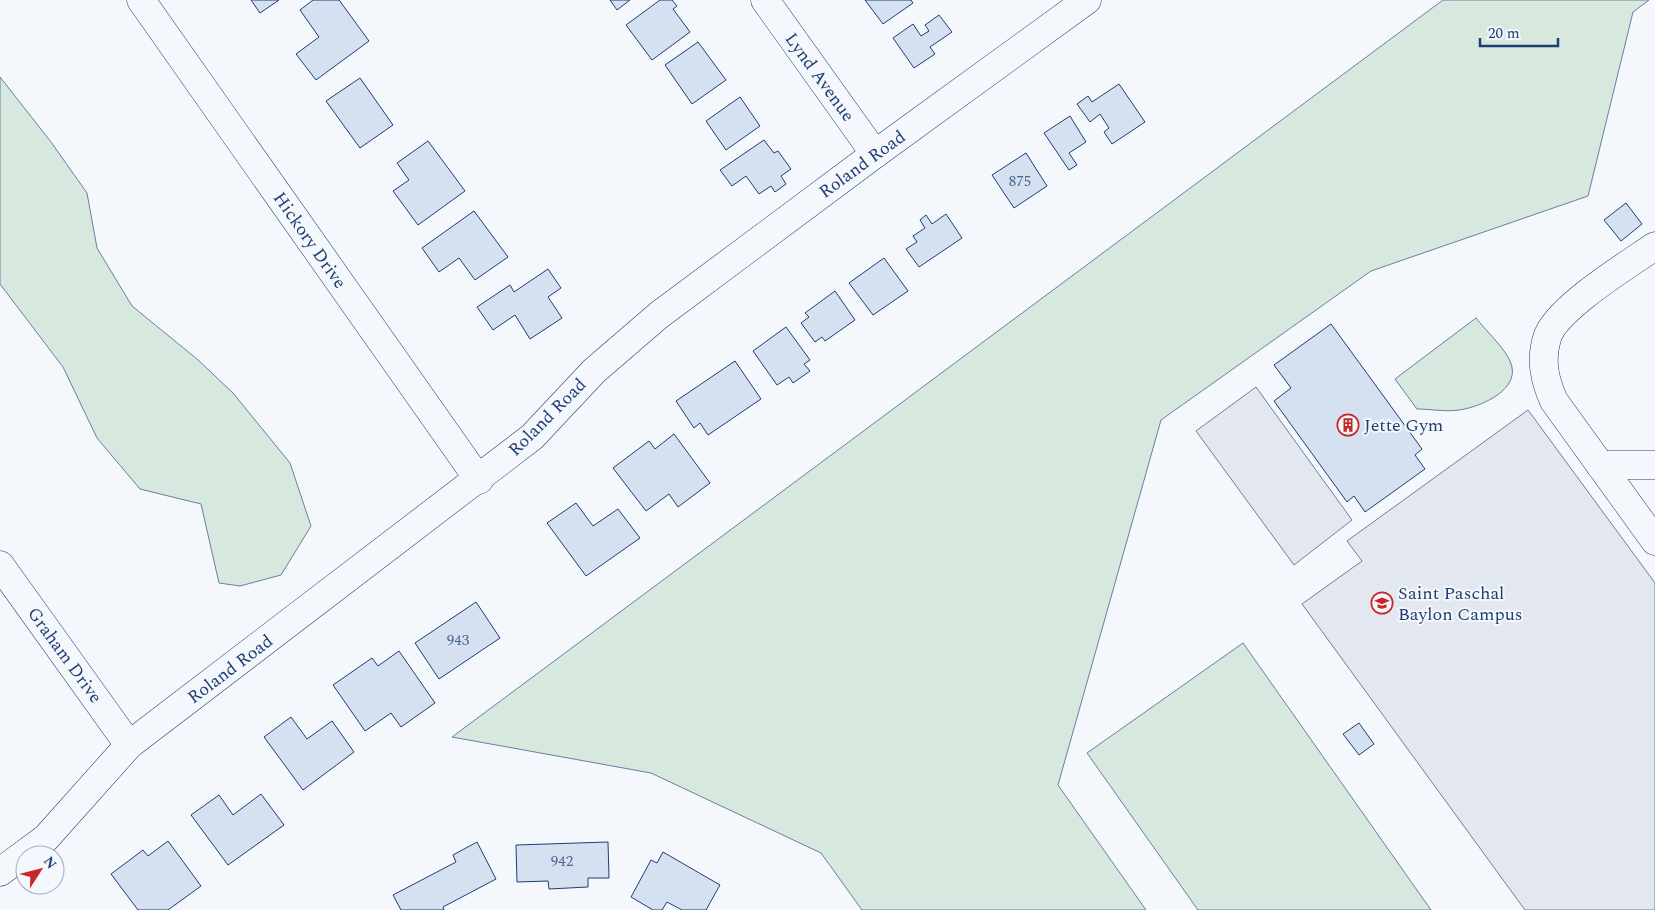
<svg xmlns="http://www.w3.org/2000/svg" width="1655" height="910" font-family="Spectral,serif">
  <rect width="100%" height="100%" fill="#f4f7fb"/>
  <g fill="#d7e8df" stroke="#687fa3">
    <path d="M 1443,0 L 1649,0 L 1633,12 L 1588,196 L 1371,271 L 1161,420 L 1058,785 L 1146,910 L 862,910 L 821,853 L 651,773 L 452,737 Z"/>
    <path d="M 0,77 L 51,142 L 87,193 L 97,248 L 132,306 L 197,359 L 233,393 L 290,463 L 311,526 L 281,575 L 240,586 L 219,583 L 201,504 L 140,489 L 97,438 L 63,367 L 0,284 Z"/>
    <path d="M 1476,318 C 1485,330 1504,347 1510,361 C 1523,389 1481,407 1459,410 C 1446,412 1430,409 1417,409 L 1395,379 Z"/>
    <path d="M 1243,643 L 1431,910 L 1198,910 L 1087,753 Z"/>
  </g>
  <g fill="#e3e8f0" stroke="#687fa3">
    <path d="M 1256,387 L 1352,520 L 1294,565 L 1196,431 Z"/>
    <path d="M 1528,410 L 1655,583 L 1655,910 L 1525,910 L 1302,604 L 1362,561 L 1347,541 Z"/>
  </g>
  <g fill="#d5e0f0" stroke="#1d3f73">
    <path d="M 251,0 L 279,0 L 260,13 Z"/>
    <path d="M 313,0 L 339,0 L 369,41 L 316,80 L 296,54 L 319,37 L 300,10 Z"/>
    <path d="M 610,0 L 630,0 L 617,10 Z"/>
    <path d="M 660,0 L 672,0 L 677,6 L 673,9 L 690,32 L 652,60 L 626,25 Z"/>
    <path d="M 865,0 L 911,0 L 913,3 L 883,24 Z"/>
    <path d="M 939,15 L 952,32 L 930,47 L 935,54 L 914,68 L 893,38 L 913,24 L 921,36 L 929,31 L 925,25 Z"/>
    <path d="M 698,42 L 726,80 L 692,104 L 665,65 Z"/>
    <path d="M 360,78 L 393,125 L 360,148 L 326,101 Z"/>
    <path d="M 1119,84 L 1145,122 L 1112,144 L 1104,132 L 1109,128 L 1100,114 L 1090,122 L 1077,104 L 1088,96 L 1092,102 Z"/>
    <path d="M 740,97 L 760,126 L 726,150 L 706,121 Z"/>
    <path d="M 1070,116 L 1086,142 L 1069,153 L 1077,165 L 1069,170 L 1044,133 Z"/>
    <path d="M 764,140 L 774,153 L 778,151 L 791,169 L 781,176 L 786,184 L 775,192 L 771,186 L 759,194 L 746,176 L 732,186 L 720,170 Z"/>
    <path d="M 428,141 L 465,191 L 418,225 L 393,191 L 409,180 L 397,163 Z"/>
    <path d="M 1026,153 L 1047,186 L 1014,208 L 992,175 Z"/>
    <path d="M 1626,203 L 1642,224 L 1621,241 L 1604,220 Z"/>
    <path d="M 474,211 L 508,257 L 475,280 L 459,258 L 439,272 L 422,248 Z"/>
    <path d="M 946,214 L 962,238 L 919,267 L 906,249 L 917,242 L 913,236 L 925,228 L 920,220 L 926,215 L 932,224 Z"/>
    <path d="M 884,258 L 908,291 L 873,315 L 849,283 Z"/>
    <path d="M 548,269 L 561,288 L 548,297 L 562,318 L 530,339 L 515,315 L 493,330 L 477,307 L 510,285 L 514,292 Z"/>
    <path d="M 835,291 L 855,320 L 825,341 L 822,337 L 815,342 L 801,323 L 809,317 L 805,313 Z"/>
    <path d="M 1331,324 L 1422,449 L 1415,455 L 1425,469 L 1365,512 L 1354,496 L 1347,502 L 1274,401 L 1291,388 L 1274,365 Z"/>
    <path d="M 786,327 L 810,360 L 804,364 L 810,371 L 793,383 L 789,377 L 777,385 L 753,351 Z"/>
    <path d="M 735,361 L 761,399 L 708,435 L 700,423 L 694,428 L 676,401 Z"/>
    <path d="M 674,434 L 710,483 L 678,507 L 669,494 L 646,511 L 613,468 L 649,441 L 655,449 Z"/>
    <path d="M 576,503 L 593,526 L 618,509 L 640,538 L 586,576 L 547,523 Z"/>
    <path d="M 476,602 L 500,638 L 439,679 L 415,643 Z"/>
    <path d="M 399,651 L 435,703 L 401,727 L 391,713 L 365,731 L 333,685 L 372,658 L 378,666 Z"/>
    <path d="M 291,717 L 307,739 L 332,721 L 354,752 L 303,790 L 264,737 Z"/>
    <path d="M 1359,723 L 1374,744 L 1359,755 L 1343,734 Z"/>
    <path d="M 261,794 L 284,825 L 228,865 L 191,815 L 219,795 L 233,815 Z"/>
    <path d="M 168,841 L 201,886 L 168,910 L 138,910 L 111,874 L 143,850 L 148,856 Z"/>
    <path d="M 477,842 L 496,879 L 443,907 L 444,910 L 401,910 L 393,895 L 456,862 L 453,855 Z"/>
    <path d="M 608,842 L 609,878 L 588,878 L 588,887 L 549,889 L 548,881 L 517,882 L 516,845 Z"/>
    <path d="M 663,852 L 720,885 L 706,910 L 682,910 L 667,902 L 662,910 L 653,910 L 631,897 L 651,860 L 657,863 Z"/>
  </g>
  <g fill="none" stroke-linecap="round" stroke-linejoin="round">
    <g stroke="#1d3f73" stroke-width="29">
      <g id="minor">
        <path d="M 141,0 L 479,480"/>
        <path d="M 765,0 L 875,154"/>
        <path d="M 1655,246 C 1629,264 1555,309 1547,338 C 1540,361 1545,381 1554,401 L 1655,541"/>
        <path d="M 1600,465 L 1655,465"/>
        <path d="M 0,565 L 129,745"/>
        <path d="M 0,872 L 46,838 L 129,745 L 532,437 L 594,371 L 659,315 L 875,154 L 1087,0"/>
      </g>
    </g>
    <use href="#minor" stroke="#f4f7fb" stroke-width="28"/>
  </g>
  <defs>
    <g id="building-ring" transform="scale(1.125)"><circle r="9.5" fill="#f4f7fb" stroke="#c62828" stroke-width="1.5"/><path d="M-4-6H4V6H1V3H-1V6H-4ZM-2.5-4.3h1.7v1.8h-1.7ZM.8-4.3h1.7v1.8H.8ZM-2.5-1h1.7V.8h-1.7ZM.8-1h1.7V.8H.8Z" fill="#c62828"/></g>
    <g id="school-ring" transform="scale(1.125)"><circle r="9.5" fill="#f4f7fb" stroke="#c62828" stroke-width="1.5"/><path d="M0-5L7-2L0 1L-7-2ZM-4 1L0 2.5L4 1V4Q0 6-4 4Z" fill="#c62828"/></g>
  </defs>
  <g fill-rule="evenodd">
    <use href="#building-ring" x="1348" y="425"/>
    <use href="#school-ring" x="1382" y="603"/>
  </g>
  <g text-anchor="middle" stroke-width="4" stroke-linejoin="round" paint-order="stroke">
    <g font-size="15" fill="#4b6792">
      <text x="1020" y="186">875</text>
      <text x="458" y="645">943</text>
      <text x="562" y="866">942</text>
    </g>
    <g font-size="18" fill="#1d3f73" stroke="#f4f7fb">
      <text transform="translate(820 77) rotate(54)" y="6">Lynd Avenue</text>
      <text transform="translate(862 164) rotate(-36)" y="6">Roland Road</text>
      <text transform="translate(310 240) rotate(55)" y="6">Hickory Drive</text>
      <text transform="translate(547 417) rotate(-45)" y="6">Roland Road</text>
      <text transform="translate(65 655) rotate(54)" y="6">Graham Drive</text>
      <text transform="translate(230 669) rotate(-37)" y="6">Roland Road</text>
    </g>
    <g font-size="18" fill="#1d3f73" stroke="#f4f7fb" text-anchor="start">
      <text x="1364" y="431">Jette Gym</text>
      <text x="1398" y="599">Saint Paschal<tspan x="1398" dy="21">Baylon Campus</tspan></text>
    </g>
  </g>
  <g transform="translate(40 870) rotate(54)"><circle r="24" fill="#f4f7fb" stroke="#9eadc5"/>
  <path d="M0-4L9 19L0 12L-9 19Z" fill="#c62828"/>
  <text y="-8" font-size="14" font-weight="bold" text-anchor="middle" fill="#1d3f73">N</text>
  </g>
  <path d="M1480 38v8h78v-8" fill="none" stroke="#1d3f73" stroke-width="2.5"/>
  <text x="1488" y="38" font-size="15" fill="#1d3f73" stroke="#f4f7fb" stroke-width="4" paint-order="stroke">20 m</text>
</svg>
